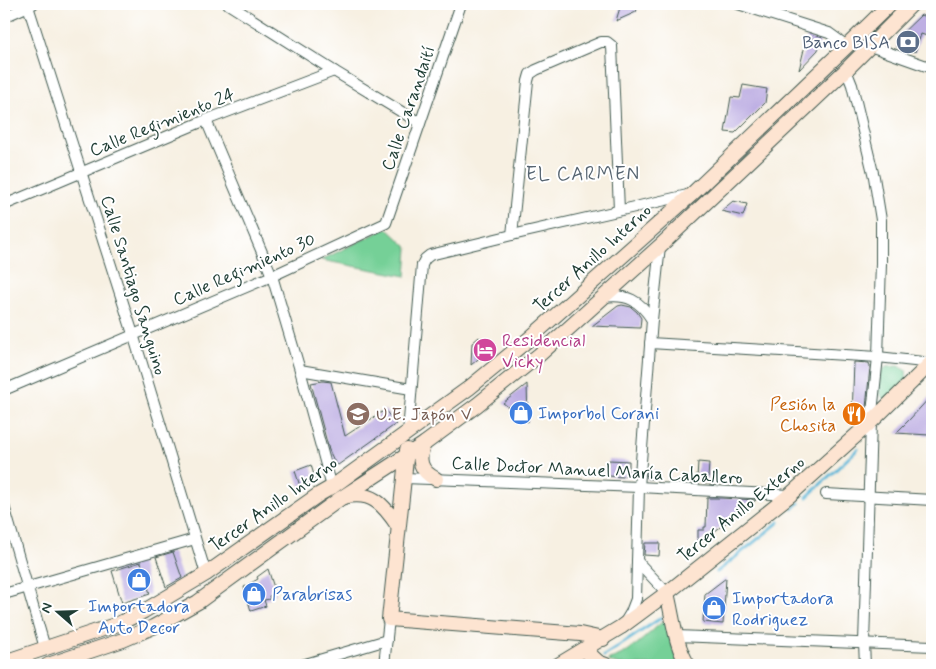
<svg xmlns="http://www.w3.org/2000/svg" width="936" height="669" font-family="Mynerve,sans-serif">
  <rect width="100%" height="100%" fill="#fff"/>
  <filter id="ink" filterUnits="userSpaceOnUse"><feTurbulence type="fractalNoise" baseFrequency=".02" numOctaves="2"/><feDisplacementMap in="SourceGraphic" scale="10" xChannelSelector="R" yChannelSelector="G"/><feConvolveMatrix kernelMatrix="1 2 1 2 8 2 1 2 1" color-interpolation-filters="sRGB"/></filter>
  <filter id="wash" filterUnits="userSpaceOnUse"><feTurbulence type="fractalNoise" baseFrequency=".0096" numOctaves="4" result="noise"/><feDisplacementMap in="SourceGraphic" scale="20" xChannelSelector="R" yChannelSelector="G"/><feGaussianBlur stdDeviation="1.12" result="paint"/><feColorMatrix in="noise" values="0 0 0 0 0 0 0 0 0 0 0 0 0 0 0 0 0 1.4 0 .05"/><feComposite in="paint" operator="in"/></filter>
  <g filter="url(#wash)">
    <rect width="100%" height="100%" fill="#f7f0e2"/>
    <g fill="#75d097" stroke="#4a8666">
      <path d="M 387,228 L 408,248 L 406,276 L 321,260 Z"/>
      <path d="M 898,366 L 906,370 L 907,380 L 885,402 L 879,392 L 880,372 L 886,367 Z"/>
      <path d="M 666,619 C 669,636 672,651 681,665 L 619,665 L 608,661 L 609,659 C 631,654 648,633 666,619 Z"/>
    </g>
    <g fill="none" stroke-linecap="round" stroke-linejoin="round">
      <g stroke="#5bb8d9" stroke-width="3">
        <path d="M 807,497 L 858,449"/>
        <path d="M 793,509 L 799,503"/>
        <path d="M 717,572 L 779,522"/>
        <path d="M 604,656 L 661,618"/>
      </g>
    </g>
    <g id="blocks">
      <g fill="#beafe3">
        <path d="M 621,4 L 639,4 L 636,12 L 616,21 Z"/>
        <path d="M 921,15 L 932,20 L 932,31 L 930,37 L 921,34 L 915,52 L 897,47 L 897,38 Z"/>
        <path d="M 807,37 L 820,40 L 818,50 L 799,70 Z"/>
        <path d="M 743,85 L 767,89 L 765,103 L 735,133 L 725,132 L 731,97 L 740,98 Z"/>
        <path d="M 733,201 L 747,204 L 743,216 L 721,211 Z"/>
        <path d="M 622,305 L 631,307 L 637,312 L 641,318 L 640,328 L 592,326 L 618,306 Z"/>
        <path d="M 479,337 L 489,350 L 471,365 L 472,343 Z"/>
        <path d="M 854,362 L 869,363 L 870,367 L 866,408 L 852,417 Z"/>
        <path d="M 323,381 L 331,382 L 345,436 L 385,410 L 396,424 L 338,465 L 335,463 L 329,450 L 311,383 Z"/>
        <path d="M 527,384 L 528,422 L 503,403 Z"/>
        <path d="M 931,396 L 929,435 L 896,433 L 910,419 Z"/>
        <path d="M 609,460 L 629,461 L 629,472 L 623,477 L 608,476 Z"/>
        <path d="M 698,462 L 709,463 L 708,479 L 697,478 Z"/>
        <path d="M 311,465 L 314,475 L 316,476 L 313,483 L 311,482 L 300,486 L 295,471 Z"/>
        <path d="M 657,470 L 657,479 L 648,479 L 647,478 L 647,471 Z"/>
        <path d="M 707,498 L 722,498 L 756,500 L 698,544 L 698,530 L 704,530 L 704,527 L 706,527 Z"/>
        <path d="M 645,543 L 660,543 L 659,556 L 644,555 Z"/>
        <path d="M 173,552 L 182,578 L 166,587 L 156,557 Z"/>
        <path d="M 141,562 L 150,594 L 122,603 L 112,571 Z"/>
        <path d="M 268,569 L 276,594 L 269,596 L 270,599 L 264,600 L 266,606 L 251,611 L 244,587 L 258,579 L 257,577 Z"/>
        <path d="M 726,578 L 723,624 L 703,622 L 705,594 Z"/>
      </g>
    </g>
  </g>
  <g filter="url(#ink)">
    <use href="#blocks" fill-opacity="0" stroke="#3f584e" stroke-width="1"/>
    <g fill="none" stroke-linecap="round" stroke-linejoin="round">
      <g stroke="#3f584e" stroke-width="12">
        <g id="street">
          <path d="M 228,4 L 334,71 L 420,123"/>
          <path d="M 738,4 L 829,33 L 847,46"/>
          <path d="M 28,6 L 133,334 L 206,574"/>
          <path d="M 4,17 L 33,4"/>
          <path d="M 870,46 L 932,68"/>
          <path d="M 846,70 L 852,85 L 874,177 L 881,220 L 881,263 L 878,357 L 871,422 L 864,643 L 865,665"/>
          <path d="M 206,120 L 272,276 L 300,370 L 332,487"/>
          <path d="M 4,205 L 206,120 L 334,71"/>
          <path d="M 512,235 L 528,81 L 530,74 L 536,70 L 601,42 L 607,42 L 612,46 L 619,210"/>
          <path d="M 604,297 C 627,294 640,300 652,320"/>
          <path d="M 650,343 L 878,357 L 932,363"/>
          <path d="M 300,370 L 411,389"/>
          <path d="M 4,390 L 272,276 L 386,223 L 461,4"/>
          <path d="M 408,432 L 422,265 L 425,259 L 430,255 L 512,235 L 692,194"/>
          <path d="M 404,478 L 639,487 L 790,495"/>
          <path d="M 826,494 L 932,500"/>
          <path d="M 4,506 L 45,648"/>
          <path d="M 637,561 L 667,593"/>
          <path d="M 4,594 L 195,539"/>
          <path d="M 625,622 L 631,612 L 636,599 L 639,487 L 652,320 L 660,246"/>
          <path d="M 677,636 L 932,646"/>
          <path d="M 302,665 L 387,640"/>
          <path d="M 384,665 L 389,619"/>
        </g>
      </g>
      <g stroke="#3f584e" stroke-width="16">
        <g id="secondary">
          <path d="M 424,444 C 417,460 420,471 436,479"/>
          <path d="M 407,450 L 389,619 L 580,634 L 603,639"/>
          <path d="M 344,497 C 372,490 384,505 398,526"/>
          <path d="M 667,593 C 673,617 675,645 688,665"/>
          <path d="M 585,650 L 598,662 L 606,665"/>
          <path d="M 4,662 L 118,624 L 144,611 L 206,574 L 318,495 L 332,487 L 469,388 L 529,339 L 692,194 L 847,46 L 890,4"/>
          <path d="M 48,665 L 123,640 L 153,627 L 198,602 L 341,498 L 424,444 L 477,405 L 539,355 L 660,246 L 846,70 L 912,4"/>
          <path d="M 558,665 L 621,627 L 667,593 L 790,495 L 871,422 L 932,362"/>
        </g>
      </g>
      <use href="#street" stroke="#fff" stroke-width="10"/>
      <use href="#secondary" stroke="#fde4d1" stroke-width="14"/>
    </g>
  </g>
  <defs>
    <g id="bank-disc" transform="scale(1.25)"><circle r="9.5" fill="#5c6f8a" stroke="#fff"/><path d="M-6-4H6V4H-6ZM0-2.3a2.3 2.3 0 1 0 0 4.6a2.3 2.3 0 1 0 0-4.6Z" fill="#fff"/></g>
    <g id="hotel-disc" transform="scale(1.25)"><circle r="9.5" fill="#d1479c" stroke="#fff"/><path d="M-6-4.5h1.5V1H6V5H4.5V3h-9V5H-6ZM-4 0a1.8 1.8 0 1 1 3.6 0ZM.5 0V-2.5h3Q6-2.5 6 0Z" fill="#fff"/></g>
    <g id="shop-disc" transform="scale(1.25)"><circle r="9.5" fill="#3f7fe0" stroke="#fff"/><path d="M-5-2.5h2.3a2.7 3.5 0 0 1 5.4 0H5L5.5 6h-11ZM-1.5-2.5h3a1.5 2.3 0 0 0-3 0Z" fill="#fff"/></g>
    <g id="school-disc" transform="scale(1.25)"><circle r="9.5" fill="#8d6e63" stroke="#fff"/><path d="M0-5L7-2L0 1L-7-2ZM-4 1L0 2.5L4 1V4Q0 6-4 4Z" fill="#fff"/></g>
    <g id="restaurant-disc" transform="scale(1.25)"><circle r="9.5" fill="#e8710a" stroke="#fff"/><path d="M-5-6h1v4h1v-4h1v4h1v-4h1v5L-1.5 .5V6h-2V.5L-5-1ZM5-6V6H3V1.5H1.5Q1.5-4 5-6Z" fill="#fff"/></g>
  </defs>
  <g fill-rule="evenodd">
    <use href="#bank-disc" x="908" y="42"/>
    <use href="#hotel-disc" x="485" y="350"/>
    <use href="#shop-disc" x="521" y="413"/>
    <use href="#school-disc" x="358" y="414"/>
    <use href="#restaurant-disc" x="854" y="414"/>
    <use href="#shop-disc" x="139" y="580"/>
    <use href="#shop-disc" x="254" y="594"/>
    <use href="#shop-disc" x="714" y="608"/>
  </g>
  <g text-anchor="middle" stroke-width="4" stroke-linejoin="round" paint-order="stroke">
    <g font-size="18" fill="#4e5e75" stroke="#fff" text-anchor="end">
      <text x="890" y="48">Banco BISA</text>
    </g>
    <g font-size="18" fill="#1f3d34" stroke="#fff">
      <text transform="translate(408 108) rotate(-71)" y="6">Calle Carandaití</text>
      <text transform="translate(162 122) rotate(-22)" y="6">Calle Regimiento 24</text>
      <text transform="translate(592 258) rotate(-42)" y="6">Tercer Anillo Interno</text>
      <text transform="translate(244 269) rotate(-24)" y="6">Calle Regimiento 30</text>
      <text transform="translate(134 285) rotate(73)" y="6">Calle Santiago Sanguino</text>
      <text transform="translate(597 470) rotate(3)" y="6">Calle Doctor Manuel María Caballero</text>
      <text transform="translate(273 504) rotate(-35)" y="6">Tercer Anillo Interno</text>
      <text transform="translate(741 509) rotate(-39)" y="6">Tercer Anillo Externo</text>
    </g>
    <g font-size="18" fill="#b23c85" stroke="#fff" text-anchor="start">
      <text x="502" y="346">Residencial<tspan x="502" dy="21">Vicky</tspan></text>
    </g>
    <g font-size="18" fill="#c56008" stroke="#fff" text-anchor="end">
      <text x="836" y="410">Pesión la<tspan x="836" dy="21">Chosita</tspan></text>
    </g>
    <g font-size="18" fill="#366cbe" stroke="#fff" text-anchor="start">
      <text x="538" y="419">Imporbol Corani</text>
      <text x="272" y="600">Parabrisas</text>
      <text x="732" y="604">Importadora<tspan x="732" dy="21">Rodriguez</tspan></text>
      <text x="139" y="612" text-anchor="middle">Importadora<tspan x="139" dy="21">Auto Decor</tspan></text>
    </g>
    <g font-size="18" fill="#785e54" stroke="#fff" text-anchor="start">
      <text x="376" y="420">U.E. Japón V</text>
    </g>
    <g font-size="19" letter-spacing="1" fill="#576571" stroke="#fff">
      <text x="583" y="180">EL CARMEN</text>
    </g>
  </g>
  <rect width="936" height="669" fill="none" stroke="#fff" stroke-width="20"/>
  <g transform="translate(58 612) rotate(290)" stroke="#ffffff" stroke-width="4" paint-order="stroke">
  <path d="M0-4L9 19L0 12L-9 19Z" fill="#1f3d34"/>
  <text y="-8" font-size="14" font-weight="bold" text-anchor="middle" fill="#1f3d34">N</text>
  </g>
</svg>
